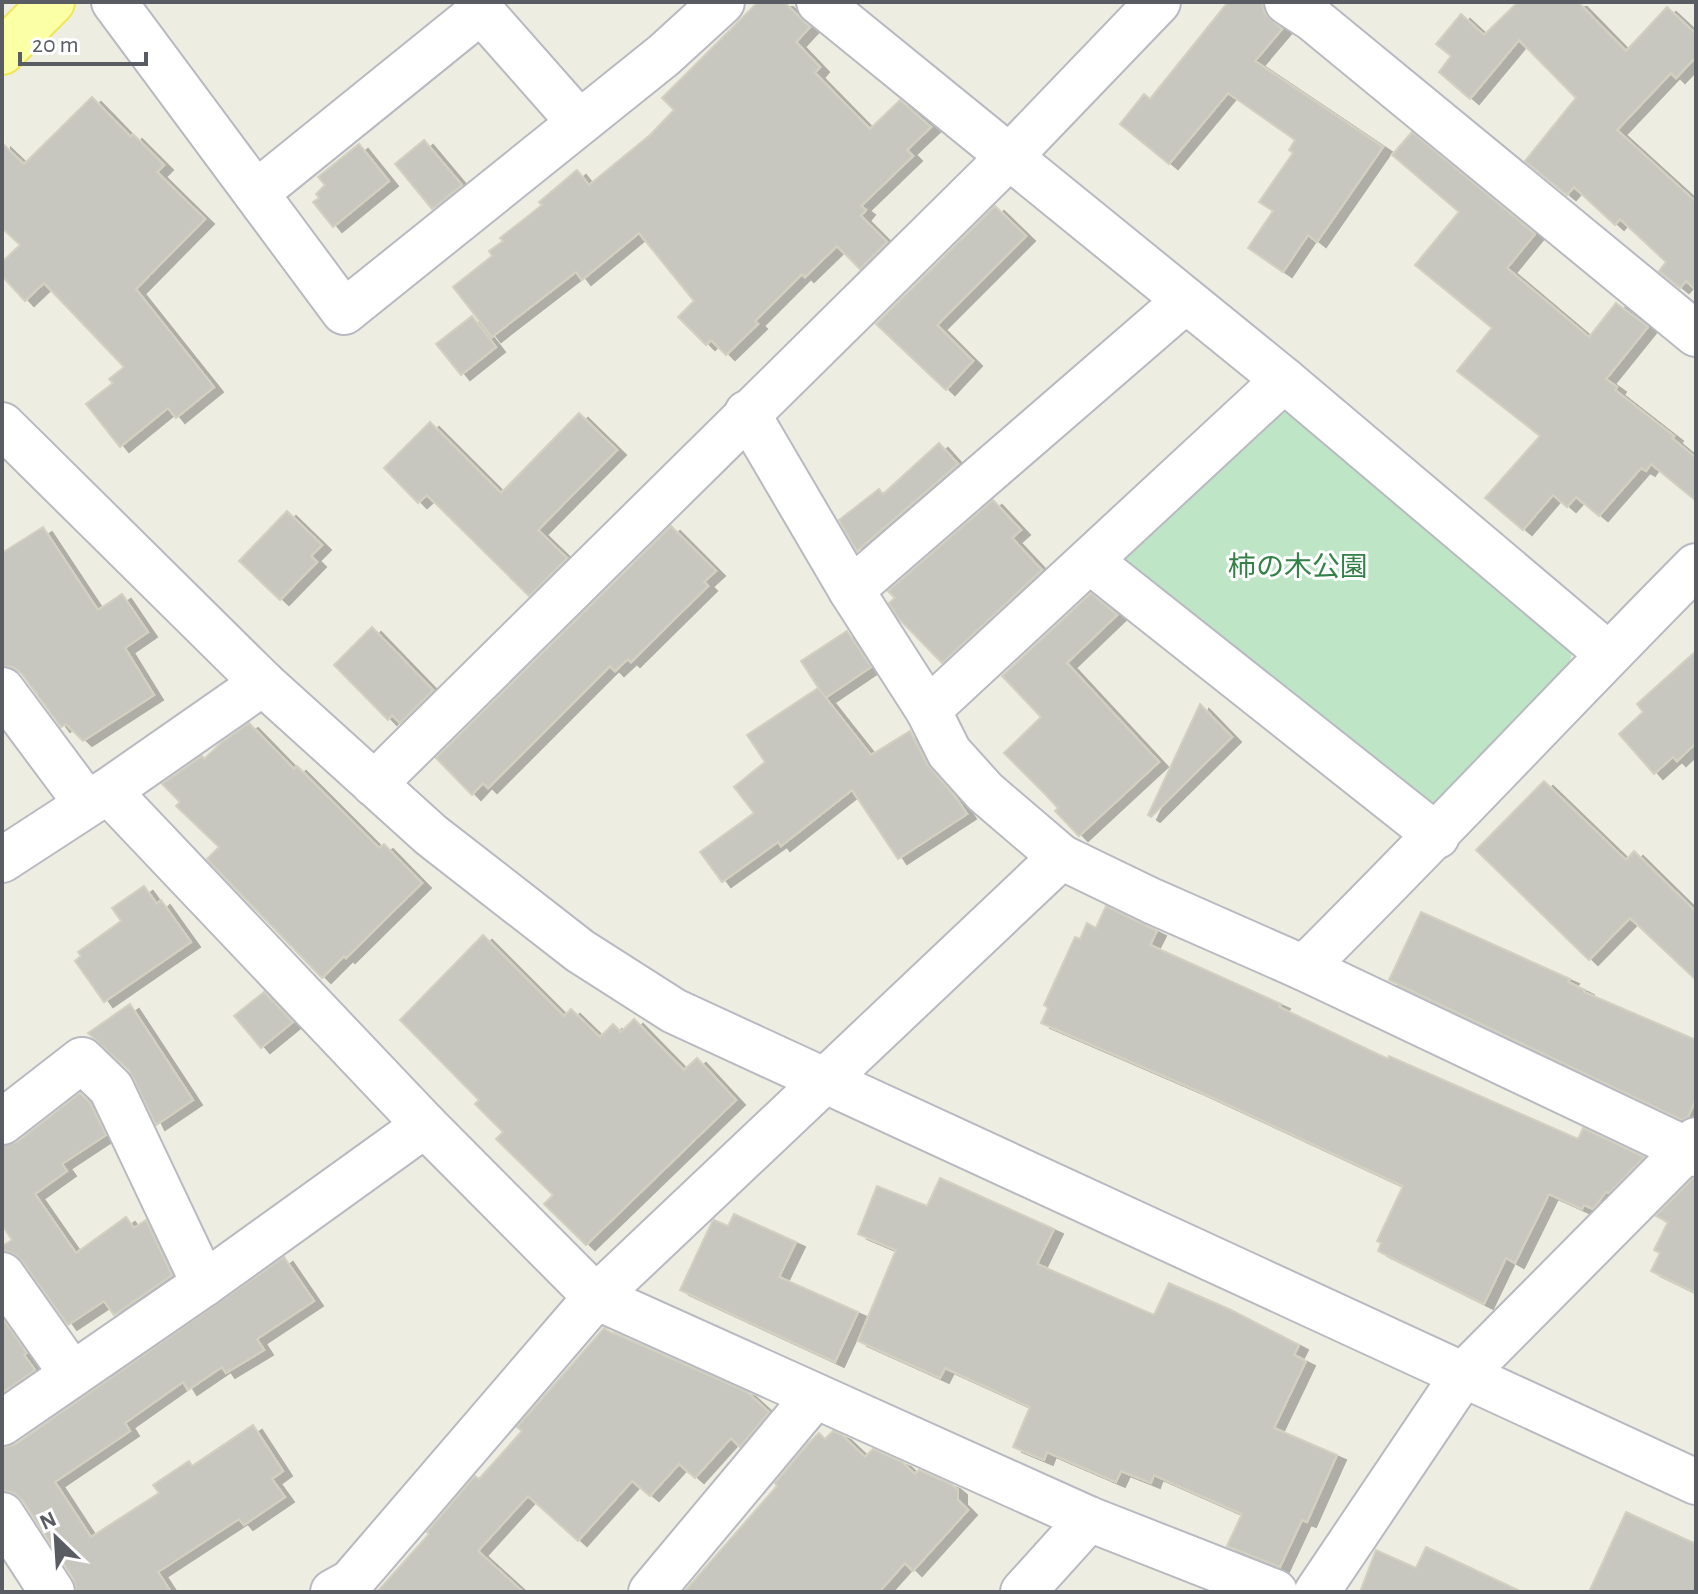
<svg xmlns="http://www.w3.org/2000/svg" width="1698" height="1594" font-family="'Alegreya Sans','Noto Sans JP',sans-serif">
  <defs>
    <filter id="shadow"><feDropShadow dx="9" dy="5" stdDeviation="0" flood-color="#0004"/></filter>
  </defs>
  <rect width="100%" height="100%" fill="#edede2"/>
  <path fill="#bee5c6" d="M 1284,409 L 1572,649 L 1570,663 L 1434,808 L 1119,562 Z"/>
  <g fill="#c8c7bf" stroke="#d2d0c0" stroke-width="2" filter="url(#shadow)">
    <path d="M 758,2 L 784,2 L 810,27 L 796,42 L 820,67 L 815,73 L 870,129 L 900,100 L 931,127 L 907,150 L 913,156 L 861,206 L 866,210 L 861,216 L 887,242 L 860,269 L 837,246 L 805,277 L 802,274 L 755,321 L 758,324 L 726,355 L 711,340 L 706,345 L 678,317 L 694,301 L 639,233 L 582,280 L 576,272 L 492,337 L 453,287 L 492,256 L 489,251 L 503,241 L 500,238 L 542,205 L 539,202 L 577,170 L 589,185 L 650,135 L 674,110 L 662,98 Z"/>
    <path d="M 1228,2 L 1262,2 L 1265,14 L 1282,29 L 1255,61 L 1383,147 L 1317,242 L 1308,235 L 1283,272 L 1248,248 L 1273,211 L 1259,202 L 1293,153 L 1289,150 L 1295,140 L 1228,93 L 1169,164 L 1120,124 L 1144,94 L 1150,99 Z"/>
    <path d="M 1518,2 L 1578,2 L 1626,51 L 1667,7 L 1696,34 L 1696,57 L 1676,78 L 1671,73 L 1617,130 L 1696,202 L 1696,290 L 1686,281 L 1680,288 L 1659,271 L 1666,262 L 1620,219 L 1615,225 L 1574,187 L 1567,195 L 1525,161 L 1576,98 L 1519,40 L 1470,99 L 1439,72 L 1451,56 L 1436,44 L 1461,14 L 1484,35 Z"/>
    <path d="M 92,97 L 131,137 L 133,134 L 164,165 L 157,172 L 205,219 L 136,289 L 214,387 L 176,418 L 168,408 L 120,447 L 86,404 L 113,383 L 109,379 L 124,367 L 44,283 L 25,301 L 2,276 L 2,262 L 20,245 L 2,228 L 2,143 L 24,164 Z"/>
    <path d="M 1412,132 L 1535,234 L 1507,268 L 1589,337 L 1616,303 L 1648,327 L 1606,379 L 1617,387 L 1615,390 L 1674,436 L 1672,438 L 1696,458 L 1696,501 L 1651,464 L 1646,471 L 1641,468 L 1599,516 L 1576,497 L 1567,507 L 1553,495 L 1523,530 L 1485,498 L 1540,436 L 1457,371 L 1492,328 L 1415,265 L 1459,212 L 1392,155 Z"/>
    <path d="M 424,140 L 462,185 L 432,209 L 395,164 Z"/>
    <path d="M 359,144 L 389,181 L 333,227 L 313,202 L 319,198 L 316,194 L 325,185 L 318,177 Z"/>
    <path d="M 995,206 L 1026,236 L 937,325 L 973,361 L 946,390 L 876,324 Z"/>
    <path d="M 472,316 L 496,347 L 461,375 L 436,344 Z"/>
    <path d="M 579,413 L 617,450 L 538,530 L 567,558 L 529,596 L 427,495 L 418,503 L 384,468 L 430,422 L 501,493 Z"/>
    <path d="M 939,443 L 958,464 L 857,551 L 839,520 L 879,489 L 883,494 Z"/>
    <path d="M 993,500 L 1021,530 L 1012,538 L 1042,570 L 942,663 L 898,618 L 889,603 L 895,598 L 888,591 Z"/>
    <path d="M 287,511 L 322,545 L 311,556 L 317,562 L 280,600 L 239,561 Z"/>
    <path d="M 671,526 L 716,571 L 704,582 L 708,586 L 631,662 L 628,659 L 615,671 L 610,666 L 488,788 L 483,783 L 472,795 L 436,758 Z"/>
    <path d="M 43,527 L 98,610 L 122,594 L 148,632 L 125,648 L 154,695 L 83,741 L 66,724 L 61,727 L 22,674 L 13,667 L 2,666 L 2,553 Z"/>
    <path d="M 1091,593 L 1117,615 L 1067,663 L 1159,762 L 1079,836 L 1055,811 L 1058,808 L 1043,792 L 1004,753 L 1041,717 L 1002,676 Z"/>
    <path d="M 372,627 L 433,690 L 400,723 L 392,715 L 388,720 L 334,665 Z"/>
    <path d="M 847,631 L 871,667 L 825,698 L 801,661 Z"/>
    <path d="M 1696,651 L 1696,743 L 1677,761 L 1673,757 L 1654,774 L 1619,734 L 1643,712 L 1637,704 Z"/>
    <path d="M 818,688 L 871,755 L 910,731 L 927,764 L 957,799 L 967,814 L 898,859 L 852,790 L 781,846 L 778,842 L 722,882 L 700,852 L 754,813 L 734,787 L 765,762 L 747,735 Z"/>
    <path d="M 1200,704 L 1232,737 L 1151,817 L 1148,815 Z"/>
    <path d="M 249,723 L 294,769 L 297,766 L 379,848 L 384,844 L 422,883 L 346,958 L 344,956 L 322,978 L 207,859 L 219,847 L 176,806 L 180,802 L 162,784 L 202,756 L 204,759 L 221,743 Z"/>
    <path d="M 1544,781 L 1626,860 L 1634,851 L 1696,912 L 1696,980 L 1630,918 L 1589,960 L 1476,850 Z"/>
    <path d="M 144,886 L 157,904 L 161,900 L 191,942 L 104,1002 L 75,961 L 81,956 L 78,952 L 121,921 L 112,908 Z"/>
    <path d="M 1106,906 L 1157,931 L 1150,945 L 1281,1004 L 1279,1007 L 1388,1059 L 1389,1056 L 1578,1139 L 1583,1128 L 1644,1157 L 1609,1193 L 1606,1192 L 1593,1209 L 1584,1205 L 1582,1209 L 1549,1194 L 1515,1263 L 1506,1258 L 1484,1304 L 1378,1251 L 1381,1243 L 1377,1241 L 1403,1186 L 1194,1089 L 1041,1023 L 1048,1008 L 1044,1005 L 1075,937 L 1080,939 L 1087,923 L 1096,928 Z"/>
    <path d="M 1421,912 L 1570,979 L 1568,982 L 1585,990 L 1584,992 L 1696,1040 L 1696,1099 L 1688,1117 L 1682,1120 L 1389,980 Z"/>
    <path d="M 483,935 L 564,1016 L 571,1009 L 600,1037 L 613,1024 L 621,1032 L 634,1019 L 684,1070 L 697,1058 L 736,1100 L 586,1245 L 544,1204 L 553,1195 L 496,1139 L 503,1132 L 475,1104 L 479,1100 L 400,1020 Z"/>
    <path d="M 264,992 L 293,1022 L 261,1048 L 234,1016 Z"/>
    <path d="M 130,1004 L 193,1100 L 156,1125 L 129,1070 L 88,1033 Z"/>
    <path d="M 80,1093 L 90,1103 L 106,1135 L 62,1164 L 67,1171 L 35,1194 L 76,1253 L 126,1217 L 134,1228 L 146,1220 L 172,1275 L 114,1315 L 104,1301 L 68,1325 L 22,1261 L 13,1253 L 2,1250 L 2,1246 L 12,1240 L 2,1225 L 2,1146 L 17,1142 Z"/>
    <path d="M 940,1178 L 1054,1229 L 1037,1264 L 1154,1315 L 1169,1283 L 1229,1309 L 1299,1345 L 1294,1355 L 1306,1361 L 1274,1428 L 1337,1455 L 1307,1522 L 1302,1520 L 1280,1567 L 1227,1546 L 1242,1514 L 1154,1475 L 1151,1483 L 1121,1471 L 1116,1482 L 1047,1452 L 1044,1460 L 1013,1447 L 1030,1407 L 945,1368 L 940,1378 L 858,1341 L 896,1250 L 858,1234 L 877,1186 L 927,1206 Z"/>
    <path d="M 1693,1178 L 1696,1179 L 1696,1293 L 1651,1271 L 1660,1253 L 1654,1250 L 1668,1222 L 1656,1216 Z"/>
    <path d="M 734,1214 L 796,1242 L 779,1277 L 858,1312 L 835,1362 L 680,1290 L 712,1222 L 714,1220 L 728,1226 Z"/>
    <path d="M 284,1257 L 314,1301 L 257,1339 L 264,1350 L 226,1373 L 222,1367 L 188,1390 L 183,1382 L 125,1423 L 130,1431 L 55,1482 L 91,1537 L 159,1493 L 153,1485 L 189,1461 L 192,1466 L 253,1425 L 283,1471 L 272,1479 L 285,1497 L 244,1525 L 239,1519 L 158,1572 L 171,1592 L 77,1592 L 73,1578 L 23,1501 L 14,1493 L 2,1490 L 2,1448 L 16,1444 Z"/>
    <path d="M 2,1318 L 27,1353 L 24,1355 L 35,1370 L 2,1393 Z"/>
    <path d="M 604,1328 L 613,1334 L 614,1333 L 747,1392 L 769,1412 L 740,1447 L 731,1438 L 695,1478 L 679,1464 L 650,1496 L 632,1481 L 578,1541 L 528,1496 L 478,1551 L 523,1592 L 377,1592 L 429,1534 L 427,1532 L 475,1476 L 479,1479 L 522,1431 L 517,1427 Z"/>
    <path d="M 833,1431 L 842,1435 L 865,1457 L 873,1449 L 902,1462 L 915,1474 L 919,1470 L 951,1484 L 958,1490 L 958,1500 L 968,1510 L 913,1571 L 905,1563 L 879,1592 L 684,1592 L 777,1486 L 775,1483 L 807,1445 L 819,1433 L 825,1439 Z"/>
    <path d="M 1626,1512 L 1696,1544 L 1696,1592 L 1589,1592 Z"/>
    <path d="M 1426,1547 L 1522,1592 L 1360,1592 L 1376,1550 L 1416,1568 Z"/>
  </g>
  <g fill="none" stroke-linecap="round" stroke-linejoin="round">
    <g stroke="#b9bac1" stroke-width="48">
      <g id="minor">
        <path d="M 114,2 L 344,312 L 664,55 L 722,2"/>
        <path d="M 819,2 L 1284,380 L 1608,654"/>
        <path d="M 1287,2 L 1313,19 L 1696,334"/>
        <path d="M 256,193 L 481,11 L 579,122"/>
        <path d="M 747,413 L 851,590 L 928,710 L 949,752 L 985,792 L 1061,857 L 1152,901 L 1304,968 L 1696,1154"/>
        <path d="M 2,425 L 263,683 L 431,835 L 580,951 L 674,1011 L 1696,1482"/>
        <path d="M 1090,561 L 1437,836"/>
        <path d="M 851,590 L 1185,301"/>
        <path d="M 2,690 L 87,804"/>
        <path d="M 928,710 L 1284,380"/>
        <path d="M 374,784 L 1011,155 L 1158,2"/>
        <path d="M 108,791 L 425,1125 L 596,1297 L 1089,1519 L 1275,1592"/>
        <path d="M 2,860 L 108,791 L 263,683"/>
        <path d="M 1304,968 C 1437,836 1564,699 1696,566"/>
        <path d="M 2,1122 L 82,1060 L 111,1088 L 204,1284"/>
        <path d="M 2,1275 L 72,1374"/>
        <path d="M 2,1423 L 204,1284 L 425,1125"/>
        <path d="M 2,1515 L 52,1592"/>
        <path d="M 333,1592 L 351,1582 L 596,1297 L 1061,857"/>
        <path d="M 651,1592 L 815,1396"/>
        <path d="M 1023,1592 L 1089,1519"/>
        <path d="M 1317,1592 L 1463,1375 L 1696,1140"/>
      </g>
    </g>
    <g stroke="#f1e656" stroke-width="48">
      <path id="major" d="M 2,52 L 52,2"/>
    </g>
    <use href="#minor" stroke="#fff" stroke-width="44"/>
    <use href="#major" stroke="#fbffa5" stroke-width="44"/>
  </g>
  <g text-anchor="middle" stroke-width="6" stroke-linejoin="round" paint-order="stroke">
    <g font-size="28" fill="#338147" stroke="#fff">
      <text x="1298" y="576">柿の木公園</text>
    </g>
  </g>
  <rect width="1698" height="1594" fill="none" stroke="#5a5c63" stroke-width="8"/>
  <g transform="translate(56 1538) rotate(335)" stroke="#ffffff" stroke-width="6" paint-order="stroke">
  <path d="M0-6L14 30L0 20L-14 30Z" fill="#5a5c63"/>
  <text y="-12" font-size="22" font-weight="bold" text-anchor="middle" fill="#5a5c63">N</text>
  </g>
  <path d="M20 52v12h126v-12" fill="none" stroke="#5a5c63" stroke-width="4"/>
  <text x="32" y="52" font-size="24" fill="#5a5c63" stroke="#ffffff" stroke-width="6" paint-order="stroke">20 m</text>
</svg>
